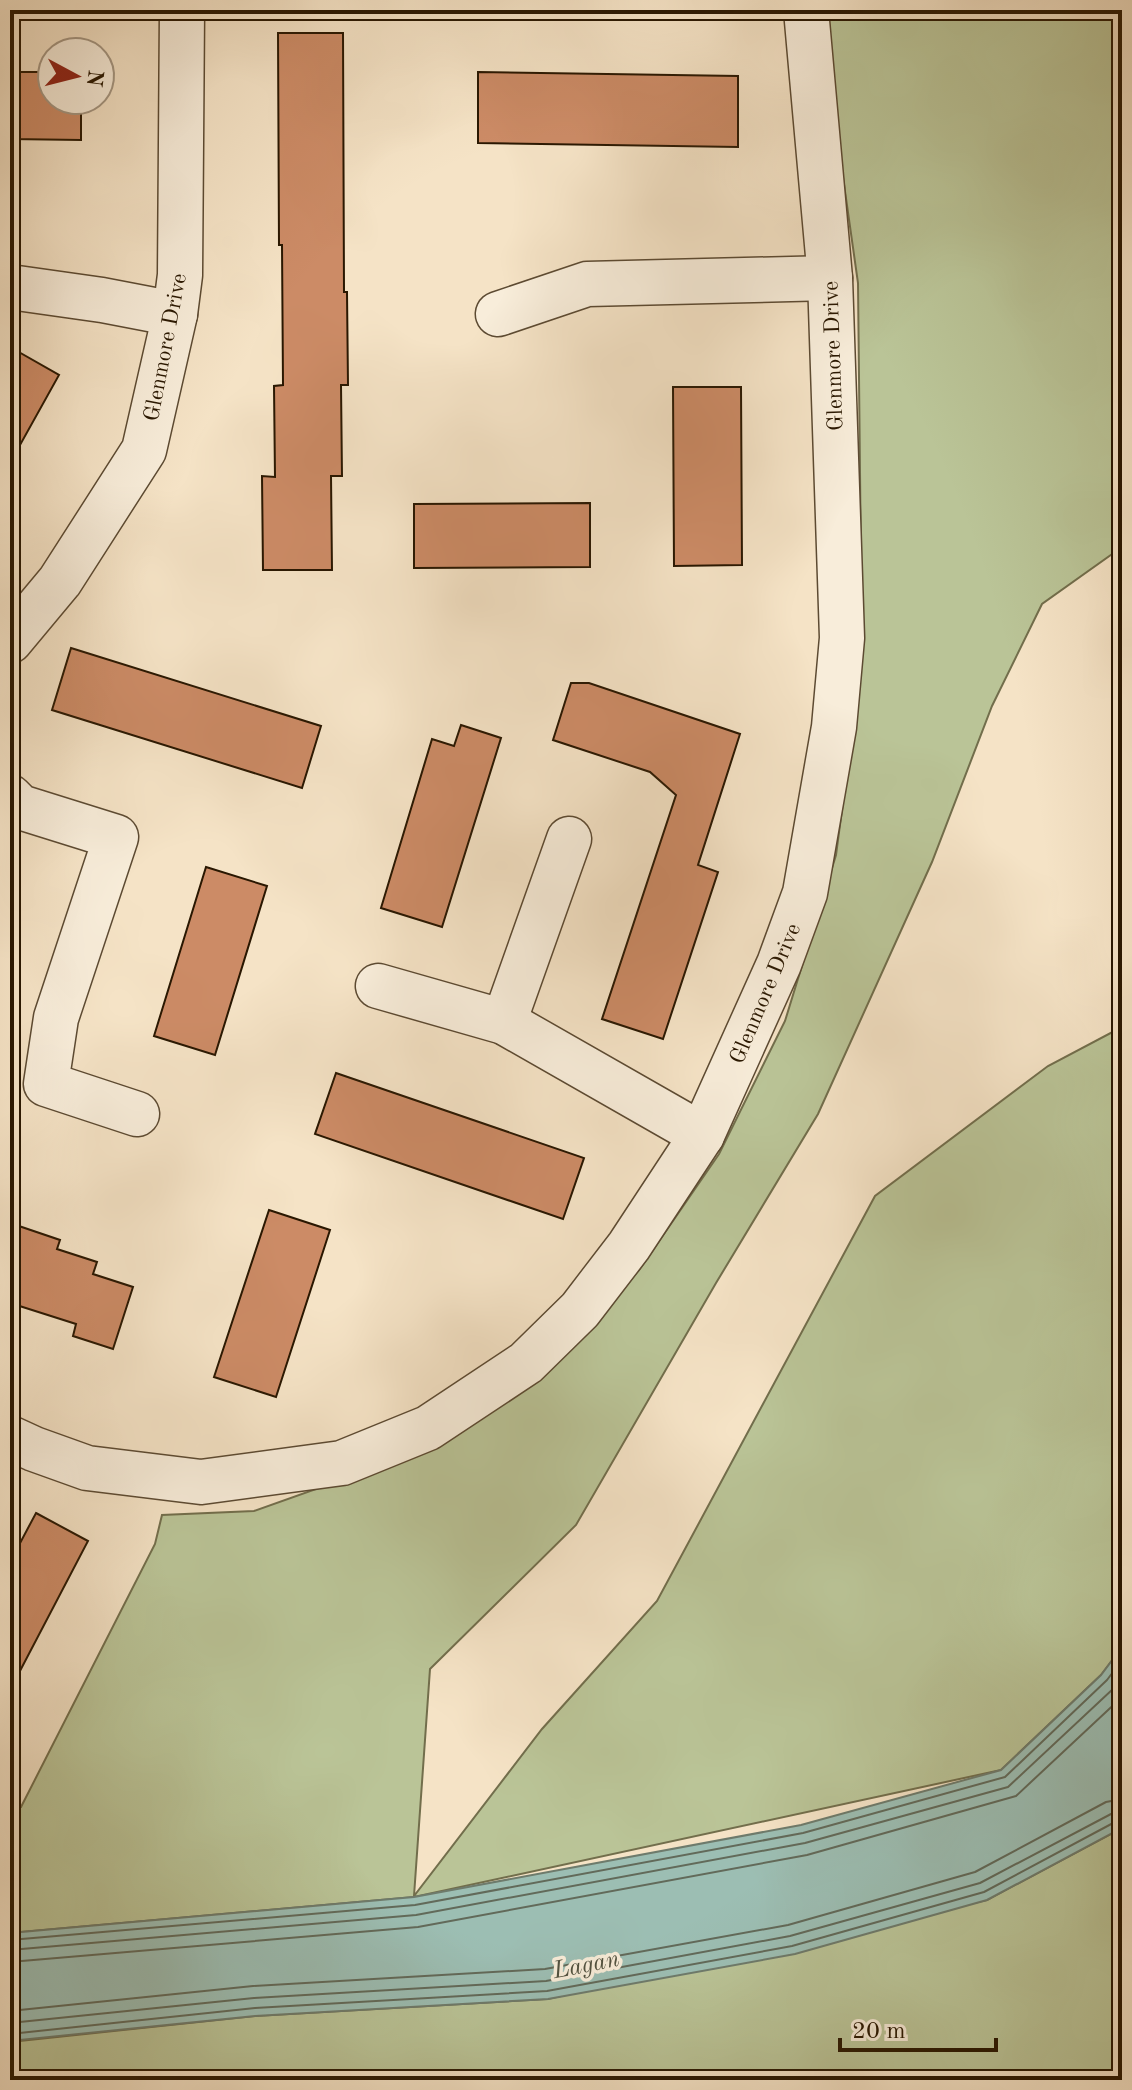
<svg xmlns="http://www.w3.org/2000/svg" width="1132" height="2090" font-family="'Old Standard TT',serif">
  <rect width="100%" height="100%" fill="#f5e3c6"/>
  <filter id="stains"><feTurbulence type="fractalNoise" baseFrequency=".0025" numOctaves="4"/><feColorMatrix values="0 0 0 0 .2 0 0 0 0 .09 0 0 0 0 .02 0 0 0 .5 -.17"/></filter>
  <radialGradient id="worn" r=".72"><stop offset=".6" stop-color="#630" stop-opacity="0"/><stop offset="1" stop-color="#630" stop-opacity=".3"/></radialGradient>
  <g fill="#bac497" stroke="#726e4c" stroke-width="2">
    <path d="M 826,10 L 1122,10 L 1122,547 L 1042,604 L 992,706 L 932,862 L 818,1114 L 716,1283 L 576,1525 L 430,1669 L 414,1896 L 542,1729 L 657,1601 L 875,1196 L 1048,1066 L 1122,1027 L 1122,1647 L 1101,1675 L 1001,1770 L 414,1897 L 10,1933 L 10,1808 L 21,1807 L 155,1544 L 162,1515 L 254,1511 L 406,1457 L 541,1374 L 639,1270 L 719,1154 L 785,1021 L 836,855 L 862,659 L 858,283 L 824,43 Z"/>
    <path d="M 1122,1828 L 1122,2080 L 10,2080 L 10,2042 L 255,2016 L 548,1999 L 987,1900 Z"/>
  </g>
  <path fill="#9cbeb3" stroke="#6e7b6c" stroke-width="2" d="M 1122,1647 L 1122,1828 L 987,1900 L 795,1954 L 548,1999 L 255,2016 L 10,2041 L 10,1933 L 414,1897 L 801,1825 L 1001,1770 L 1101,1675 Z"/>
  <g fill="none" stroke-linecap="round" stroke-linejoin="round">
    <g stroke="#626a5a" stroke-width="2">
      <path d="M 10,1940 L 415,1905 L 803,1833 L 1005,1777 L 1107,1680 L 1122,1660"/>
      <path d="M 10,1950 L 416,1915 L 805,1843 L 1008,1787 L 1114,1688 L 1122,1677"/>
      <path d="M 10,1962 L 418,1927 L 807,1855 L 1016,1796 L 1122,1697"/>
      <path d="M 10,2011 L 253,1986 L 545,1969 L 788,1925 L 975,1872 L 1106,1802 L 1122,1799"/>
      <path d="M 10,2023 L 254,1998 L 546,1981 L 790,1936 L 980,1883 L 1111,1814 L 1122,1811"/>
      <path d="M 10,2034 L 255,2008 L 547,1991 L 792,1946 L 984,1892 L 1115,1822 L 1122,1821"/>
    </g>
  </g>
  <g fill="#cc8b66" stroke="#291701" stroke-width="2">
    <path d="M 278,33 L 343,33 L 344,292 L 347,292 L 348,385 L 341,385 L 342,476 L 331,476 L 332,570 L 263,570 L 262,476 L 275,477 L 274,386 L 283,385 L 282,245 L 279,245 Z"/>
    <path d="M 10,72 L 52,72 L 52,100 L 81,100 L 81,140 L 10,139 Z"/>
    <path d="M 478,72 L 738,76 L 738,147 L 478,143 Z"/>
    <path d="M 10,347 L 59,375 L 10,463 Z"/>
    <path d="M 673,387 L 741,387 L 742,565 L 674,566 Z"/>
    <path d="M 590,503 L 590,567 L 414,568 L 414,504 Z"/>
    <path d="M 71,648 L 321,726 L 302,788 L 52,710 Z"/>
    <path d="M 571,683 L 589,683 L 740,734 L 698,865 L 718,872 L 663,1039 L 602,1019 L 676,795 L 650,772 L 553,740 Z"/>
    <path d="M 461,725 L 501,738 L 442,927 L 381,908 L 432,739 L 454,746 Z"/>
    <path d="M 206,867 L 267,886 L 215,1055 L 154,1036 Z"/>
    <path d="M 336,1073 L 584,1158 L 563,1219 L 315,1134 Z"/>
    <path d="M 269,1210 L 330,1230 L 276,1397 L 214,1377 Z"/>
    <path d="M 10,1223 L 60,1240 L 57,1249 L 97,1262 L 93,1274 L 133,1287 L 113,1349 L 73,1336 L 76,1324 L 10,1303 Z"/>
    <path d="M 36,1513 L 88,1541 L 10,1690 L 10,1562 Z"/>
  </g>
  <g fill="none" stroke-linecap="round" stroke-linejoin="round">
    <g stroke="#5c4a32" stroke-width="47">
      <g id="minor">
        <path d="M 10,287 L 102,300 L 175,314"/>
        <path d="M 498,314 L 587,284 L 830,278"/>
        <path d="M 10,641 L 60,581 L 144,450 L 175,314 L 180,275 L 182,10"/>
        <path d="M 10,797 L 20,807 L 116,837 L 56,1018 L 46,1084 L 137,1114"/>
        <path d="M 378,986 L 504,1022 L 702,1135"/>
        <path d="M 504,1022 L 569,839"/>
        <path d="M 10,1438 L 34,1449 L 87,1468 L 201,1482 L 342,1463 L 428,1428 L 526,1363 L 580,1310 L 629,1246 L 702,1135 L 779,964 L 805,893 L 834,727 L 842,638 L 830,278 L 806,10"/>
      </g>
    </g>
    <use href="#minor" stroke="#f8edda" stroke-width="44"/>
  </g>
  <g text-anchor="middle" stroke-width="7" stroke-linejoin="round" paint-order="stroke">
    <g font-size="22" fill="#291701" stroke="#f8edda">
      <text transform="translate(164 347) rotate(-79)" y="8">Glenmore Drive</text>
      <text transform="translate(832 356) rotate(-92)" y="8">Glenmore Drive</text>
      <text transform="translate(764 993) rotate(-67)" y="8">Glenmore Drive</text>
    </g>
    <g font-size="24" font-style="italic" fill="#51513f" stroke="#f8edda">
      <text transform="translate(586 1964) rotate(-11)" y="8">Lagan</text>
    </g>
  </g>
  <rect width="1132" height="2090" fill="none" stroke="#f5e3c6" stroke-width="40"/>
  <rect x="12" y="12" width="1108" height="2066" fill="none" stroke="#291701" stroke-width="4"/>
  <rect x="20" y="20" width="1092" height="2050" fill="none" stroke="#291701" stroke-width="2"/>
  <g transform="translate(76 76) rotate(97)"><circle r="38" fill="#f8edda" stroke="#a59783" stroke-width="2"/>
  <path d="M0-6L14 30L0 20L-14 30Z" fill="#8f2418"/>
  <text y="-12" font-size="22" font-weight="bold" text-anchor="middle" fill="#291701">N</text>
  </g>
  <path d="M840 2038v12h156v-12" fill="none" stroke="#291701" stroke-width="4"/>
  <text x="852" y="2038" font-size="24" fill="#291701" stroke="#f8edda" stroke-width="6" paint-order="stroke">20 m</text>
  <rect width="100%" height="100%" filter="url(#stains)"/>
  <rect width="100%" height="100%" fill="url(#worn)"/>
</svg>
